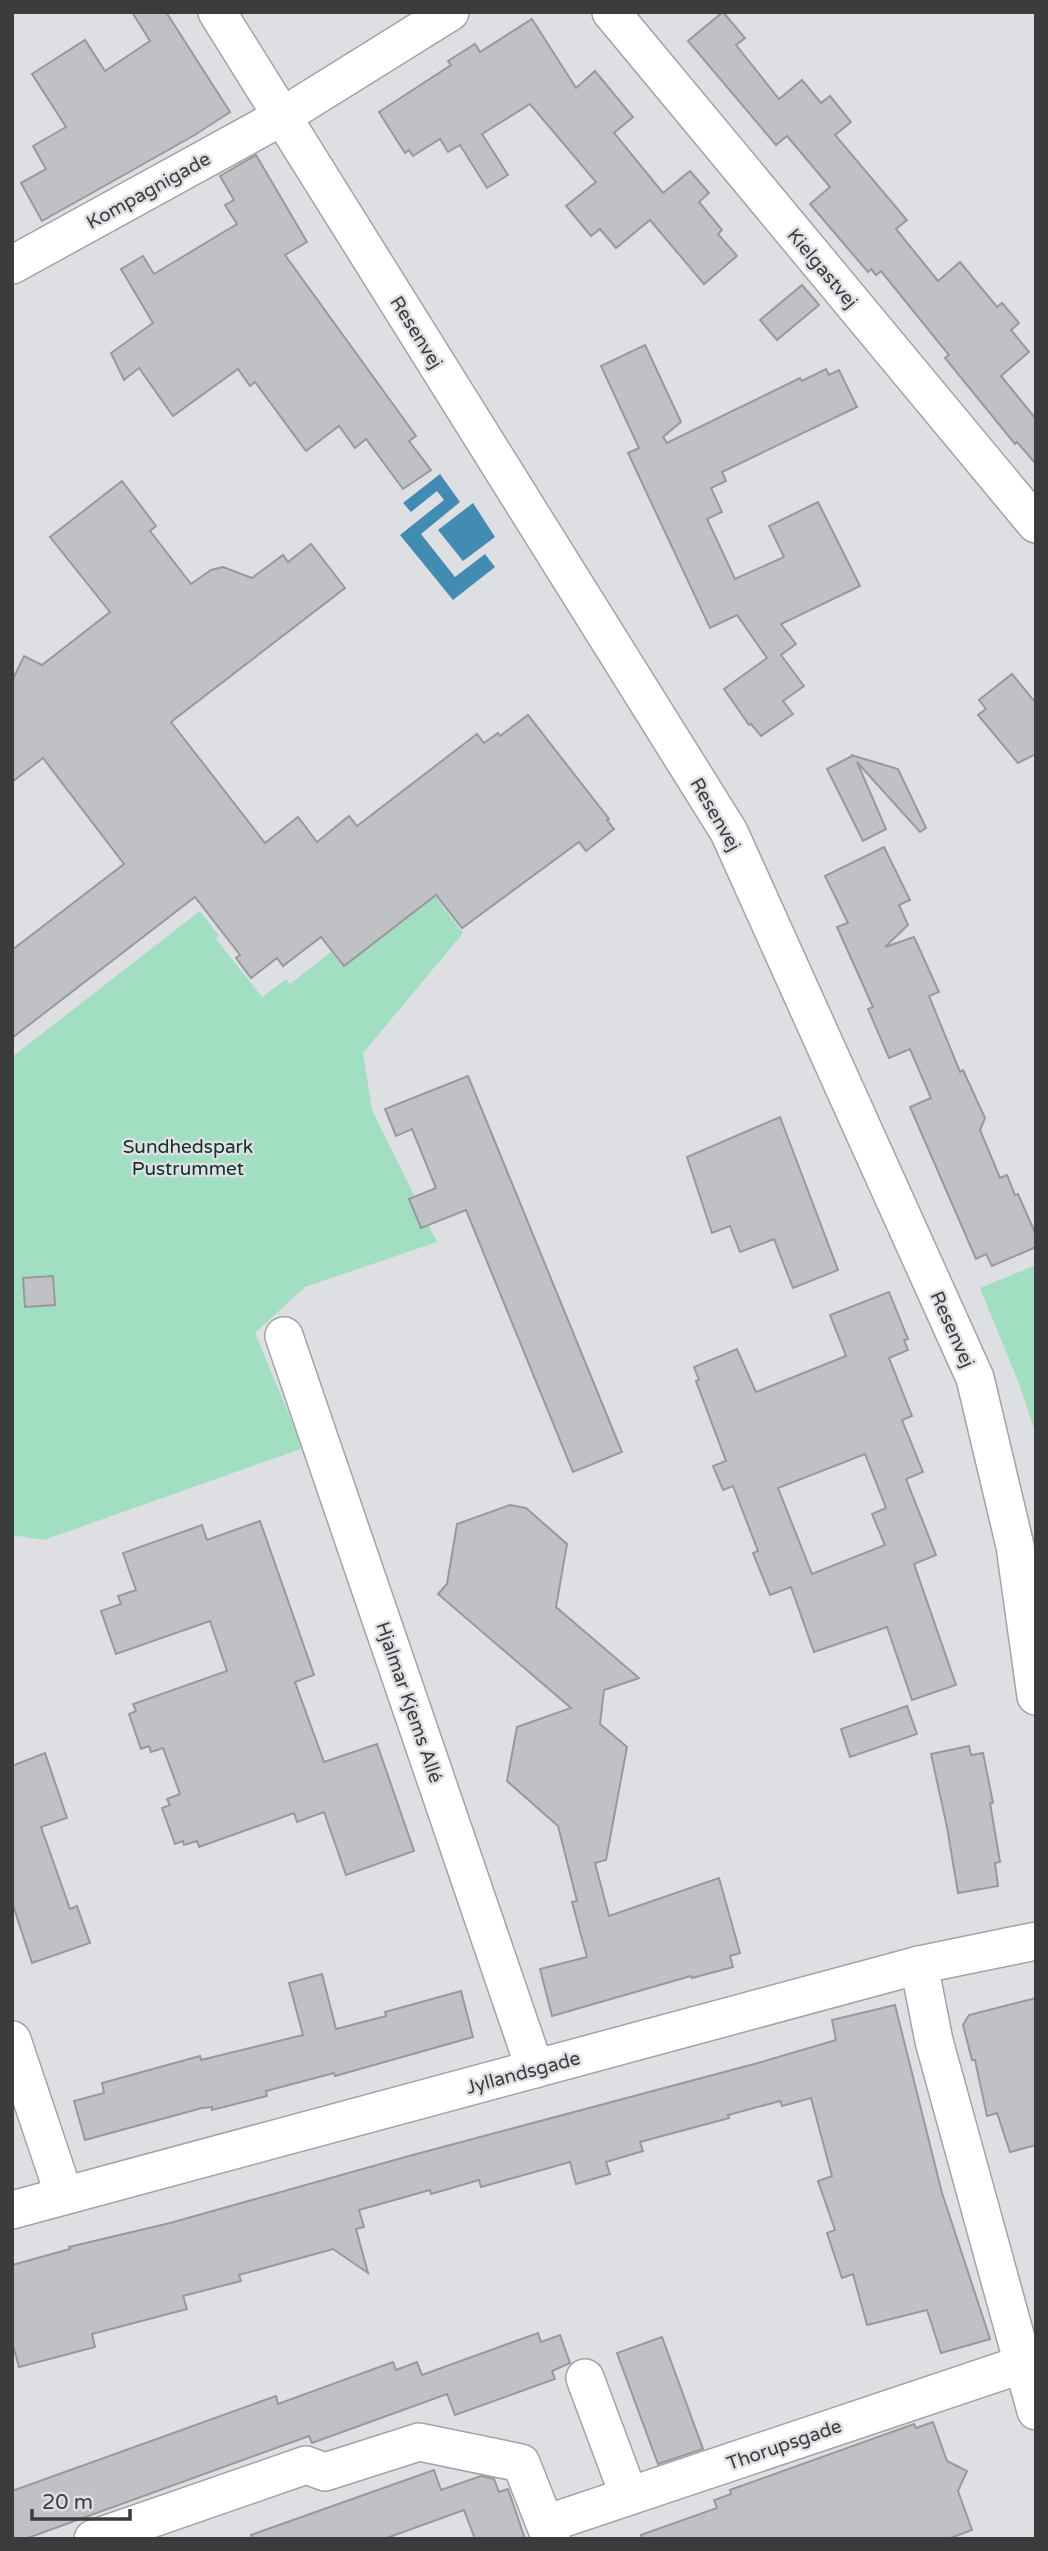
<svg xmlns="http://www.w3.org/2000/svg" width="1048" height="2551" font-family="'Varela Round',sans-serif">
  <rect width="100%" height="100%" fill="#dedfe3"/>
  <g fill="#a2dec2">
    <path d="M 434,895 L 463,933 L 363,1053 L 372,1110 L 437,1242 L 305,1287 L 255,1333 L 303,1448 L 44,1540 L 12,1535 L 12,1057 L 200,911 L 219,936 L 216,939 L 262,997 L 286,979 L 290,984 L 331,952 L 342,966 Z"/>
    <path d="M 1036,1265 L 1036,1435 L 1020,1386 L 980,1288 Z"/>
  </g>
  <g fill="#428bb3">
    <path d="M 440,474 L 460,502 L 421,534 L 455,577 L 485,554 L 495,567 L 453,600 L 400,535 L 444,500 L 437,491 L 411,512 L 403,503 Z"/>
    <path d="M 473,503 L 495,537 L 463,561 L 438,530 Z"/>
  </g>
  <g fill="#c0c1c4" stroke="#98999d" stroke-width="2" fill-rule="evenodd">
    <path d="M 132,12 L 166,12 L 230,112 L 193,136 L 42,221 L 21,183 L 46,169 L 33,146 L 66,127 L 32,74 L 85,40 L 105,71 L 150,41 Z"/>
    <path d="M 723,12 L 745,38 L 736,45 L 779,99 L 802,80 L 821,103 L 830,96 L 851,122 L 835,135 L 907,220 L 896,229 L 938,281 L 960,262 L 997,307 L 1002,303 L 1019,323 L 1011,330 L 1029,352 L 1001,376 L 1036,419 L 1036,464 L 1017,442 L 1015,444 L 945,358 L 949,355 L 881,271 L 876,275 L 871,269 L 868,272 L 810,204 L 830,187 L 787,136 L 776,145 L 688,41 Z"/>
    <path d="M 532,19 L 576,88 L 595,71 L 633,117 L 614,133 L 663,193 L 690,171 L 709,193 L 699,202 L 722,230 L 718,234 L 737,256 L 704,284 L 650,220 L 616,248 L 600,229 L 591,236 L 566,206 L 596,182 L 530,104 L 482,134 L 508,175 L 487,188 L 460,145 L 448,152 L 440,139 L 413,156 L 409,150 L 405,153 L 379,112 L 451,65 L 448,61 L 475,44 L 480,52 Z"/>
    <path d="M 256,155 L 307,242 L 285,255 L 416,436 L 409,441 L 431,470 L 403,489 L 366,439 L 355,448 L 339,426 L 306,451 L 255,382 L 250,386 L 238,369 L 173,416 L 139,368 L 124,380 L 111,353 L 153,323 L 121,269 L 143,256 L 154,274 L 237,224 L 225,205 L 234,200 L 220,176 Z"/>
    <path d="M 802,285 L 819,305 L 777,340 L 760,320 Z"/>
    <path d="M 645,345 L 681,422 L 663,437 L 667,443 L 800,378 L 802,381 L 826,369 L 829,375 L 839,370 L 857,407 L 722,472 L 726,481 L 711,488 L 722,512 L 707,519 L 735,579 L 784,557 L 769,526 L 818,502 L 860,586 L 781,624 L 796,644 L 781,655 L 804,686 L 783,701 L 793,714 L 761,736 L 751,724 L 749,725 L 724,689 L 767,658 L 737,615 L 710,628 L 628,453 L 639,448 L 601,366 Z"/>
    <path d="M 122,481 L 156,526 L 150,531 L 191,584 L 211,570 L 223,567 L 252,578 L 283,555 L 288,562 L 311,544 L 345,588 L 171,722 L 265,843 L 298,817 L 317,842 L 349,816 L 357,826 L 477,734 L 484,743 L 498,733 L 500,736 L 528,715 L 609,819 L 607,820 L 614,829 L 586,851 L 579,842 L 462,928 L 436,895 L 344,966 L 321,937 L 283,966 L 277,958 L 251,978 L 236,958 L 240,955 L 195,897 L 12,1038 L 12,950 L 124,864 L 43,758 L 12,782 L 12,681 L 24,656 L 42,665 L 110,612 L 50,537 Z"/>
    <path d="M 1012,674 L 1036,703 L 1036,754 L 1018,763 L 978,715 L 986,709 L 979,700 Z"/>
    <path d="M 851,755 L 898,769 L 926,828 L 920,832 L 857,762 L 886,829 L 863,841 L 827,769 L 852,756 Z"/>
    <path d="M 884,847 L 910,900 L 899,905 L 908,925 L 885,947 L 914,937 L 939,992 L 929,996 L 960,1072 L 963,1070 L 985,1118 L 980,1130 L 1000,1178 L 1007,1175 L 1015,1195 L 1018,1194 L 1036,1235 L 1036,1247 L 992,1266 L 986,1254 L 976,1259 L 910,1107 L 931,1098 L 910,1049 L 889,1058 L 868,1009 L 873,1007 L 837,927 L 848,923 L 825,876 Z"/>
    <path d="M 468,1076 L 622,1452 L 573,1472 L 466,1210 L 421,1228 L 409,1199 L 436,1188 L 412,1129 L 396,1136 L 385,1109 Z"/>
    <path d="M 780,1117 L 838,1270 L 793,1288 L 774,1239 L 740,1252 L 730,1226 L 712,1233 L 687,1157 Z"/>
    <path d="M 53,1276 L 55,1305 L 25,1307 L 23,1278 Z"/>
    <path d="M 889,1292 L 908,1339 L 904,1340 L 908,1350 L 889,1358 L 912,1416 L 902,1420 L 923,1472 L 906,1479 L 936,1555 L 914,1564 L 956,1685 L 912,1700 L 887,1627 L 814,1652 L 791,1587 L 770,1595 L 753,1553 L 758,1551 L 733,1486 L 723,1490 L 713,1466 L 726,1461 L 696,1381 L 699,1380 L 694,1367 L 737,1349 L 756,1392 L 846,1356 L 830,1315 ZM 865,1454 L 886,1508 L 872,1514 L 885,1545 L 812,1574 L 778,1488 Z"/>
    <path d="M 510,1505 L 526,1508 L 567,1544 L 556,1607 L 639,1678 L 604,1690 L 600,1724 L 627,1747 L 606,1860 L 595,1863 L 609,1916 L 719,1878 L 740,1953 L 730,1956 L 733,1967 L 692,1978 L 691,1976 L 552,2016 L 540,1969 L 587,1957 L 572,1902 L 577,1901 L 558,1826 L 507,1781 L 517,1727 L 571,1708 L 438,1594 L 447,1584 L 457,1524 Z"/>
    <path d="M 260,1521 L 314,1675 L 295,1682 L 324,1762 L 377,1744 L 414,1851 L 346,1875 L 324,1812 L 297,1822 L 294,1813 L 199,1847 L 197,1841 L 184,1845 L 183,1841 L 175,1844 L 162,1808 L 170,1805 L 167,1799 L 180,1794 L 163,1748 L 151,1752 L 149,1746 L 141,1749 L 129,1714 L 136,1711 L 133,1704 L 227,1671 L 210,1621 L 116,1654 L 101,1611 L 121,1604 L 118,1596 L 136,1590 L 123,1553 L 202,1525 L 207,1540 Z"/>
    <path d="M 907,1706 L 917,1734 L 850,1757 L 841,1729 Z"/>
    <path d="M 969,1746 L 971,1755 L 983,1753 L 993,1803 L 990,1803 L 1000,1862 L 995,1863 L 998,1886 L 958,1893 L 947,1827 L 931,1754 Z"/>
    <path d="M 45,1753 L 67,1818 L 41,1827 L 70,1909 L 77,1906 L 90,1943 L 32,1963 L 12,1902 L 12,1766 Z"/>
    <path d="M 322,1974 L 336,2029 L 386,2016 L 385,2012 L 461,1991 L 473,2037 L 335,2076 L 334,2073 L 266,2091 L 267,2096 L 212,2110 L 212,2107 L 202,2108 L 85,2140 L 74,2101 L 104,2093 L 102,2083 L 200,2056 L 201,2060 L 303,2035 L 289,1983 Z"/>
    <path d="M 1036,1998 L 1036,2145 L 1010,2152 L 997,2113 L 987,2116 L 975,2060 L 972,2060 L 963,2025 L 969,2015 Z"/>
    <path d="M 895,2005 L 942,2193 L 990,2339 L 941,2353 L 927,2310 L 867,2325 L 853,2274 L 842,2278 L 827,2233 L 835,2230 L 818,2181 L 832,2176 L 811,2098 L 782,2106 L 780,2101 L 728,2115 L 729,2118 L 640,2142 L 643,2151 L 606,2162 L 610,2174 L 576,2184 L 570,2162 L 481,2187 L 479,2180 L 431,2194 L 430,2190 L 359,2210 L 364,2227 L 356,2229 L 368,2273 L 333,2249 L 239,2275 L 241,2281 L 183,2296 L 187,2309 L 92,2334 L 95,2347 L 19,2367 L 12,2342 L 12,2265 L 70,2249 L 69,2247 L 170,2223 L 409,2156 L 758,2063 L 836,2040 L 832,2020 Z"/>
    <path d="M 538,2333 L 541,2342 L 560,2335 L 570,2363 L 552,2371 L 555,2379 L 455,2415 L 447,2394 L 312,2443 L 309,2436 L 25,2539 L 12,2539 L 12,2491 L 276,2396 L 278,2404 L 393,2362 L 396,2370 L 417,2362 L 422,2375 Z"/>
    <path d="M 662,2337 L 703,2449 L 658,2464 L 617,2353 Z"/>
    <path d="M 933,2422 L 947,2461 L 967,2471 L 958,2491 L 972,2530 L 948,2539 L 642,2539 L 641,2535 L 717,2508 L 714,2500 L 731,2494 L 730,2490 L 914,2424 L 916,2428 Z"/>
    <path d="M 434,2470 L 441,2490 L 481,2476 L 494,2479 L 499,2492 L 508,2489 L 525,2539 L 475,2539 L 464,2510 L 384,2539 L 252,2539 L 251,2535 Z"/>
  </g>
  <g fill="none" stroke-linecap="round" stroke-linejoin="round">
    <g stroke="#a2a3a7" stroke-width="40">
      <g id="minor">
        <path d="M 217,12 L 729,832 L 975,1378 L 1015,1546 L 1036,1696"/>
        <path d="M 611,12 L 1036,524"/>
        <path d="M 12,265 L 283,116 L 450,12"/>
        <path d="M 284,1336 L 535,2069"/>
        <path d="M 919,1965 L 934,2041 L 1036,2411"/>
        <path d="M 12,2040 L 64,2195"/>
        <path d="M 12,2210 L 919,1965 L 1036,1941"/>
        <path d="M 585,2378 L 629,2496"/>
        <path d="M 546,2524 L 1023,2364"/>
        <path d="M 93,2539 L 306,2465 L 325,2472 L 419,2442 L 521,2463 L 551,2539"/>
      </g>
    </g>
    <use href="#minor" stroke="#fff" stroke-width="37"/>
  </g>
  <g text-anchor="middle" stroke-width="5" stroke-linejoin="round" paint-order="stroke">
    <g font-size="19" fill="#3b3c3d" stroke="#dedfe3">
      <text transform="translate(148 190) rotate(-29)" y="7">Kompagnigade</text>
      <text transform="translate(823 268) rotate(50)" y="7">Kielgastvej</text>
      <text transform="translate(417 332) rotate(58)" y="7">Resenvej</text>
      <text transform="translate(716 814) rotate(60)" y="7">Resenvej</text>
      <text transform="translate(953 1329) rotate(66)" y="7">Resenvej</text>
      <text transform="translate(410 1702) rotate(71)" y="7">Hjalmar Kjems Allé</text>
      <text transform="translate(523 2072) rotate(-15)" y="7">Jyllandsgade</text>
      <text transform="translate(784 2444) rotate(-19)" y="7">Thorupsgade</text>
    </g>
    <g font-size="19" fill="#0d3224" stroke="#dedfe3">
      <text x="188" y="1153">Sundhedspark<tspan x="188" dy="22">Pustrummet</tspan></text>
    </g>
  </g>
  <rect width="1048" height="2551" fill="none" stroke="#3b3c3d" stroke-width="28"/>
  <path d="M32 2509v10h98v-10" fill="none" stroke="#3b3c3d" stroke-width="3.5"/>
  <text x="42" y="2509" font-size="21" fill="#3b3c3d" stroke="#dedfe3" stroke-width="5" paint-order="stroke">20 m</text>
</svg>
